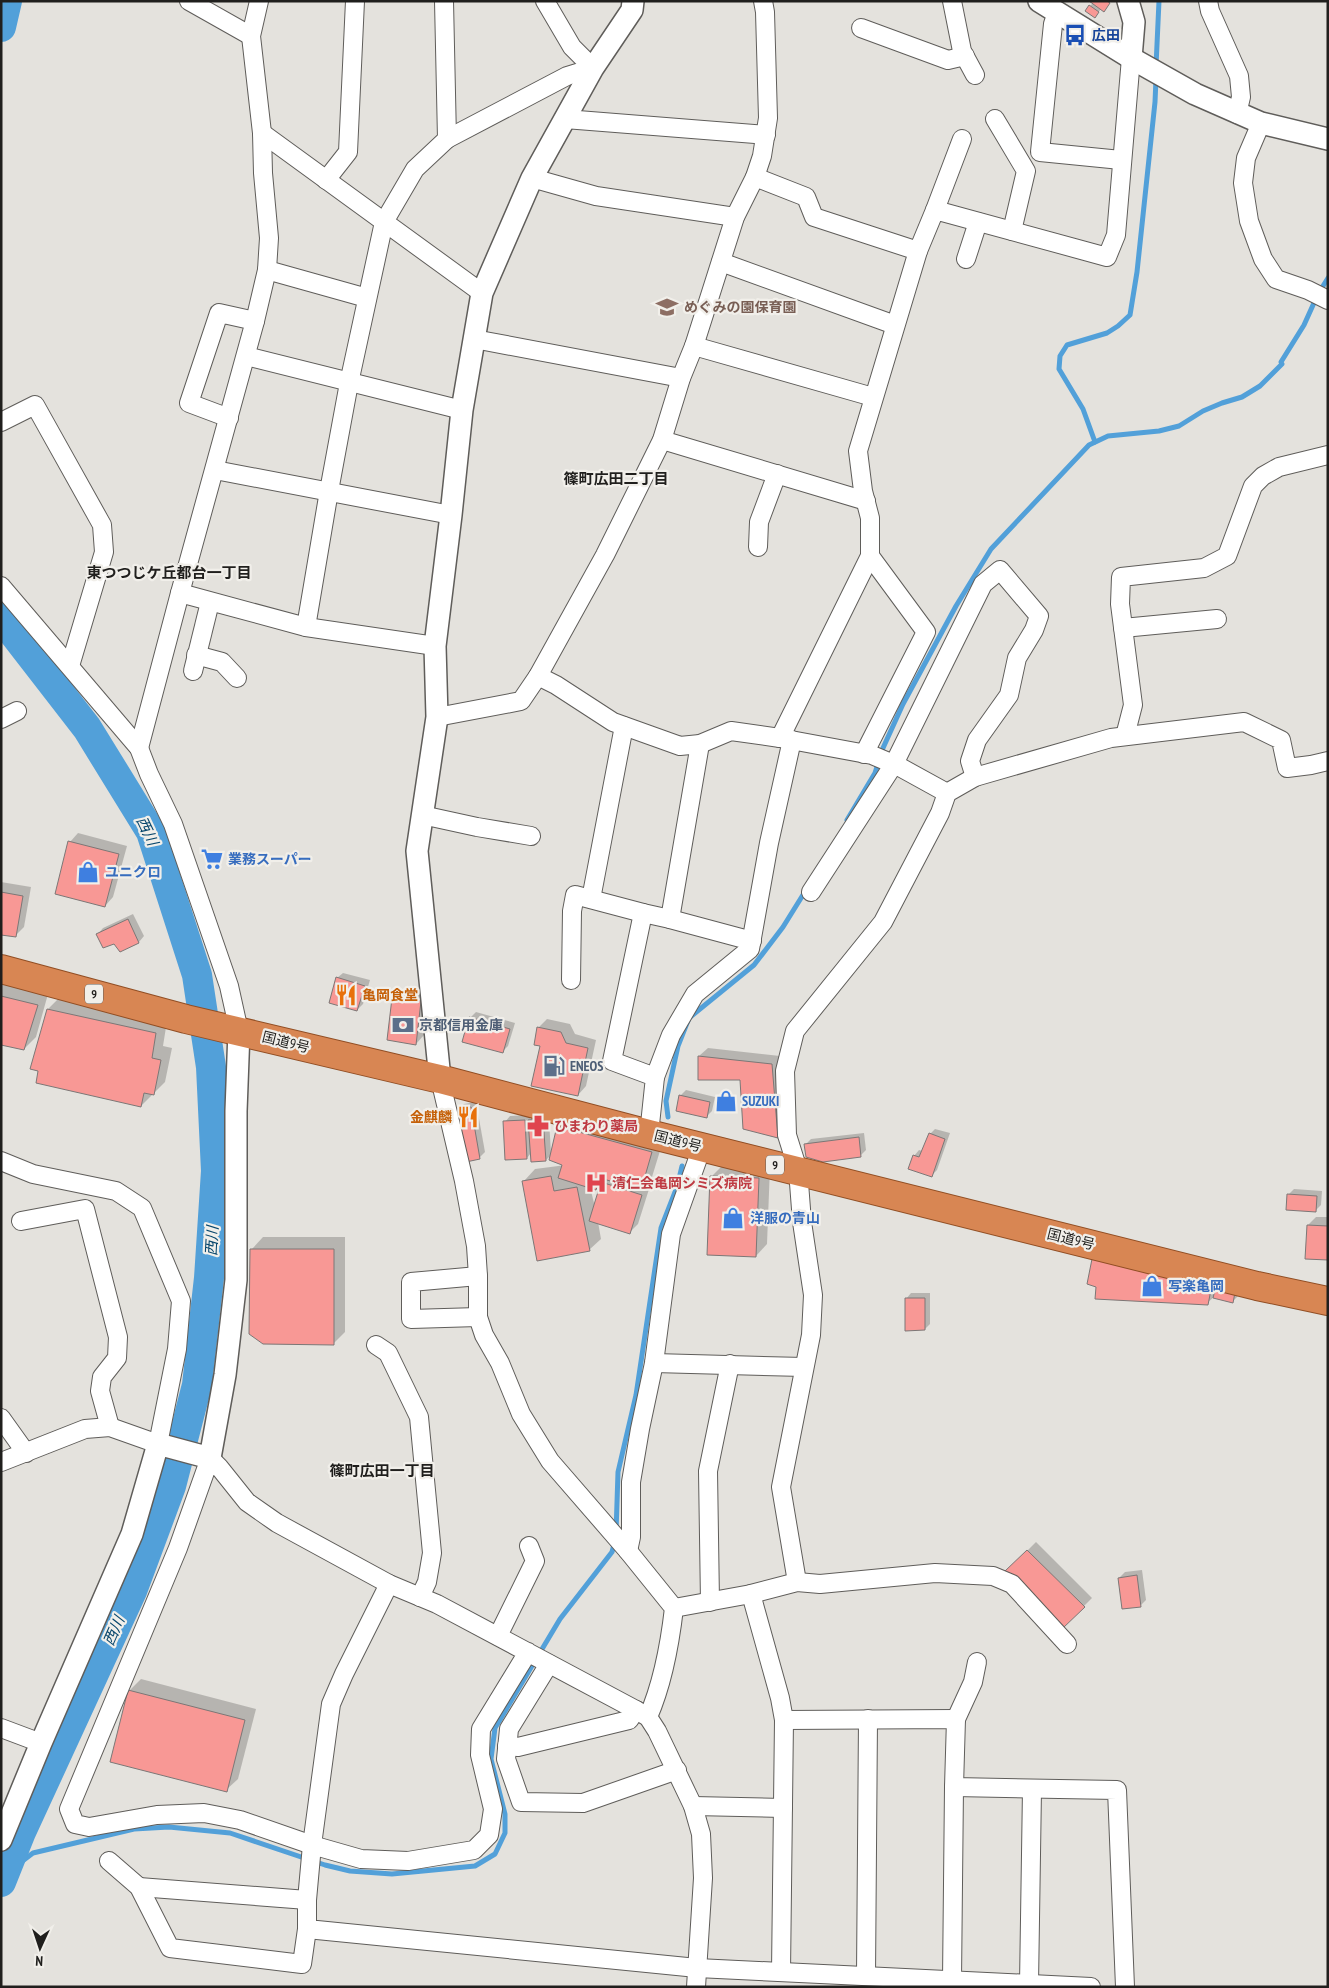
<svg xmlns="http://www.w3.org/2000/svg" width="1329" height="1988" font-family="'PT Sans Narrow','Noto Sans JP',sans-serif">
  <rect width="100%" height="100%" fill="#e4e2dd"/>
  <g fill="#0003" fill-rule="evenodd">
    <path d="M 1091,1 L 1110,1 L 1106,8 L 1101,9 L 1097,14 L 1090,6 L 1093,3 Z"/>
    <path d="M 78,833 L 127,846 L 113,897 L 105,906 L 70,842 Z"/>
    <path d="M 1,882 L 31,887 L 24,927 L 15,936 L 1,933 Z"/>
    <path d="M 133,914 L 144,936 L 139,942 L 120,951 L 115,942 L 98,934 L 103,928 Z"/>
    <path d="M 343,973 L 370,980 L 363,1004 L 357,1010 L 337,978 Z"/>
    <path d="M 1,981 L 48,994 L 36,1037 L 24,1049 L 1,1044 Z"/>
    <path d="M 402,990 L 429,993 L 424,1035 L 416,1044 L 393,999 Z"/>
    <path d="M 59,998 L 167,1021 L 163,1046 L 172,1048 L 165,1082 L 141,1106 L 48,1009 Z"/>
    <path d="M 476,1012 L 515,1023 L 508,1046 L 502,1052 L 470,1018 Z"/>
    <path d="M 547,1019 L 570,1024 L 575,1034 L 596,1040 L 586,1086 L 578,1095 L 541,1045 L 538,1028 Z"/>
    <path d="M 708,1048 L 780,1056 L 786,1128 L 777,1136 L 742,1079 L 699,1056 Z"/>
    <path d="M 686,1090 L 715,1097 L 712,1111 L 706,1117 L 680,1096 Z"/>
    <path d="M 476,1102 L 485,1152 L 479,1158 L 458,1110 L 464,1104 Z"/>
    <path d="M 530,1115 L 530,1119 L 534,1115 L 548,1117 L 533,1118 L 533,1121 L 549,1120 L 551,1153 L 558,1126 L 570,1115 L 663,1141 L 652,1177 L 645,1184 L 650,1186 L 638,1224 L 630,1232 L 598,1222 L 601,1239 L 589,1250 L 524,1181 L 535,1169 L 566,1165 L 551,1155 L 546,1160 L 531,1153 L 527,1158 L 505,1122 L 510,1116 ZM 603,1182 L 595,1207 L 590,1187 L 596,1189 Z"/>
    <path d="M 935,1129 L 950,1133 L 937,1170 L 932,1175 L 914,1156 L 919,1150 L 922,1151 L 930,1134 Z"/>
    <path d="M 864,1133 L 866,1150 L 860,1156 L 805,1145 L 811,1139 Z"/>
    <path d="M 723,1165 L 770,1167 L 767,1244 L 756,1256 L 711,1177 Z"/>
    <path d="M 1294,1189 L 1322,1191 L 1321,1205 L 1316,1210 L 1288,1195 Z"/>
    <path d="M 1316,1217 L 1328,1217 L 1328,1259 L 1308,1225 Z"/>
    <path d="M 263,1237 L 345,1237 L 345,1332 L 333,1344 L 252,1249 Z"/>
    <path d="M 1241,1282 L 1238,1296 L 1233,1301 L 1214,1297 L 1207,1303 L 1096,1298 Z"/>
    <path d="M 911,1293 L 930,1293 L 930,1324 L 925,1329 L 906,1299 Z"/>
    <path d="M 1036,1542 L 1092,1598 L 1063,1627 L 1007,1571 Z"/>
    <path d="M 1142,1570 L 1146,1600 L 1140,1606 L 1119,1578 L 1125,1572 Z"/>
    <path d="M 141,1679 L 256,1709 L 238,1779 L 226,1790 L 129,1691 Z"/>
  </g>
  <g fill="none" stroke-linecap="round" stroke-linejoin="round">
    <g stroke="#52a0d9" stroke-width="5">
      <path d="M 1156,66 L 1159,1"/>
      <path d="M 1095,442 L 1083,409 L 1059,369 L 1060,356 L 1067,345 L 1107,333 L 1118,326 L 1130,315 L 1137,272 L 1155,102 L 1156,79"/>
      <path d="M 847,820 L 875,773 L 883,748 L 903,704 L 956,606 L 991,549 L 1089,445 L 1108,436 L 1159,431 L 1179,426 L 1203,411 L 1222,403 L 1242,397 L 1260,386 L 1282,364 L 1281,362 L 1304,325 L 1318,294 L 1328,278"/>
      <path d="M 668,1117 L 666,1101 L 678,1046 L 689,1018 L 754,965 L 783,927 L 806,890"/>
      <path d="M 616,1533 L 618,1472 L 636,1395 L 661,1228 L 677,1187 L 682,1166"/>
      <path d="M 4,1875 L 33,1853 L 134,1829 L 169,1827 L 230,1833 L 325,1865 L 350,1871 L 392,1874 L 475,1866 L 495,1854 L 505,1833 L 505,1814 L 491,1759 L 495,1728 L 560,1619 L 612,1552 L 615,1541"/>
    </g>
    <g stroke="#52a0d9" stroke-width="30">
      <path d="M 1,27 L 7,1"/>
      <path d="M 1,617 L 87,728 L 151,832 L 197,975 L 211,1067 L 216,1171 L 209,1278 L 197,1385 L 171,1486 L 132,1591 L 21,1832 L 1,1882"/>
    </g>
  </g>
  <g fill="#f89895" stroke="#7c7776">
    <path d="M 1089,1 L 1107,1 L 1110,3 L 1104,12 Z"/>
    <path d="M 1089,5 L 1099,12 L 1095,18 L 1085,11 Z"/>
    <path d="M 68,841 L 119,854 L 105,907 L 55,894 Z"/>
    <path d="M 1,892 L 23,896 L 16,937 L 1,935 Z"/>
    <path d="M 128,919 L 139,943 L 120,952 L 114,944 L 103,948 L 96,934 Z"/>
    <path d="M 336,977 L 365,986 L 357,1011 L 329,1003 Z"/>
    <path d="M 1,996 L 38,1005 L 24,1050 L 1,1045 Z"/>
    <path d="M 392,998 L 421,1001 L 416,1045 L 387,1040 Z"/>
    <path d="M 47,1009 L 156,1033 L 152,1058 L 161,1060 L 154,1095 L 144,1093 L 141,1107 L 36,1083 L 38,1071 L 30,1069 Z"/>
    <path d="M 469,1017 L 510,1029 L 503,1053 L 462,1042 Z"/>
    <path d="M 537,1027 L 561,1032 L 566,1043 L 588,1048 L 578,1096 L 531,1086 L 540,1046 L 534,1045 Z"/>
    <path d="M 698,1056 L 772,1064 L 778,1138 L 743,1129 L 740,1080 L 698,1080 Z"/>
    <path d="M 679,1095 L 710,1102 L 707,1118 L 676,1111 Z"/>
    <path d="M 471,1107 L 480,1159 L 466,1162 L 457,1109 Z"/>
    <path d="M 543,1119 L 546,1161 L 531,1162 L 528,1120 Z"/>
    <path d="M 525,1120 L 527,1159 L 505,1160 L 503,1121 Z"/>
    <path d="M 557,1126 L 652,1152 L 641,1190 L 600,1178 L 596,1190 L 558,1178 L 562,1165 L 549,1160 Z"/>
    <path d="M 929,1133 L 945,1139 L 932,1177 L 908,1169 L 913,1155 L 919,1157 Z"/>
    <path d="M 859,1137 L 861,1157 L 823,1162 L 806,1157 L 804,1144 Z"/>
    <path d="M 551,1176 L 554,1191 L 577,1187 L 590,1251 L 537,1261 L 522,1181 Z"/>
    <path d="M 710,1176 L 759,1178 L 756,1257 L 707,1255 Z"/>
    <path d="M 601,1182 L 642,1195 L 630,1234 L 589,1221 Z"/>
    <path d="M 1287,1194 L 1317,1196 L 1316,1212 L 1286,1210 Z"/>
    <path d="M 1307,1225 L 1328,1226 L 1328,1260 L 1305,1259 Z"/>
    <path d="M 250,1249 L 334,1249 L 334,1345 L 263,1344 L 249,1334 Z"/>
    <path d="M 1094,1249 L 1213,1279 L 1208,1305 L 1095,1299 L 1096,1287 L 1087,1284 Z"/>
    <path d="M 1217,1282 L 1236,1287 L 1233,1303 L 1213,1298 Z"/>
    <path d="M 905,1298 L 925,1298 L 925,1330 L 905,1331 Z"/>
    <path d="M 1027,1550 L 1085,1607 L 1063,1628 L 1005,1571 Z"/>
    <path d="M 1137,1575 L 1141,1607 L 1122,1609 L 1118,1578 Z"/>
    <path d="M 128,1690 L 245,1720 L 227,1792 L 110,1762 Z"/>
  </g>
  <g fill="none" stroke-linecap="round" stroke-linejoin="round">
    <g stroke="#5f5d5a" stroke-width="20">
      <g id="minor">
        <path d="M 189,1 L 251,36"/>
        <path d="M 952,1 L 962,51 L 975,75"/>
        <path d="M 1208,1 L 1210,11 L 1239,76 L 1241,97 L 1237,114"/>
        <path d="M 1057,12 L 1053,24 L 1040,152 L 1121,160"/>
        <path d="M 861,28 L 948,60 L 965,56"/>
        <path d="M 565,119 L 766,135"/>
        <path d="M 995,119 L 1026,171 L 1012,231"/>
        <path d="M 1261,123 L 1246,158 L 1243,183 L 1249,221 L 1263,259 L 1276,279 L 1308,290 L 1328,300"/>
        <path d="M 262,133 L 482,293"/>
        <path d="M 447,139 L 567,76 L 593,68 L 572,47 L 545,1"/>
        <path d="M 755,177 L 806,197 L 814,217 L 918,251"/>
        <path d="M 532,178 L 596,196 L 735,217"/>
        <path d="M 326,180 L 348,152 L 355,1"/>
        <path d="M 935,210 L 962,139"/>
        <path d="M 966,259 L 978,222"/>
        <path d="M 721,262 L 895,325"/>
        <path d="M 267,270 L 367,298"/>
        <path d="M 474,339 L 681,378"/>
        <path d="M 694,346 L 873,397"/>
        <path d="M 246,356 L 462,410"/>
        <path d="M 229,418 L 189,403 L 219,313 L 255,321"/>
        <path d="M 1,422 L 35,405 L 102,525 L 104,552 L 70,666"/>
        <path d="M 662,440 L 866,501"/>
        <path d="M 215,470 L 451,515"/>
        <path d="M 758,547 L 759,522 L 777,474"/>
        <path d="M 1,586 L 139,748 L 149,774 L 173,824 L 229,986 L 239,1031"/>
        <path d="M 180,593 L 306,627 L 435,646"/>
        <path d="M 306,627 L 329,491 L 349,383 L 384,222 L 415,169 L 447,139 L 444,1"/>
        <path d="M 1123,628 L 1217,619"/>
        <path d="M 196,655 L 222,662 L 237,678"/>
        <path d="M 193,671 L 210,602"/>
        <path d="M 538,676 L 556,685 L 613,722 L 680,746 L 700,744 L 731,731 L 780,738 L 872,755 L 898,766 L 947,793"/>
        <path d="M 437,717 L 521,701 L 538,676 L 605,555 L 662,440 L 681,378 L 694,346 L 735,217 L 755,177 L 762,156 L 768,118 L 765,12 L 763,1"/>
        <path d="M 1,719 L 17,711"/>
        <path d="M 1125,736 L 1133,705 L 1120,604 L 1121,577 L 1204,568 L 1227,556 L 1253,486 L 1263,476 L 1279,467 L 1328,455"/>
        <path d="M 780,738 L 870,556 L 870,518 L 863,491 L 858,451 L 918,251 L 935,210 L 1107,257 L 1116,235 L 1131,58"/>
        <path d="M 139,748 L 180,593 L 255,321 L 267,270 L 269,238 L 263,173 L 262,133 L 251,36 L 259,1"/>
        <path d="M 864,754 L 926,632 L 870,556"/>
        <path d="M 422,815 L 477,827 L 531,836"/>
        <path d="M 811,892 L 894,764 L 983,584 L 1000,570 L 1039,616 L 1034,630 L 1017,658 L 1009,695 L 977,740 L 970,761 L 975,777"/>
        <path d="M 591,899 L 624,726"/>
        <path d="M 670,919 L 752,941"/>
        <path d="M 571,980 L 572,911 L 575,895 L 643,913"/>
        <path d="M 655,1077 L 671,1035 L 695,994 L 750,949 L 769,843 L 792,740"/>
        <path d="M 440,1079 L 464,1181 L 476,1246 L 478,1276 L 478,1317 L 484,1335 L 500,1363 L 521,1414 L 550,1461 L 628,1551 L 674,1608 C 670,1643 662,1685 648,1717"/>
        <path d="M 649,1134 L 655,1077 L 612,1061 L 643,913 L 670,919 L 700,744"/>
        <path d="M 1,1161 L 33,1174 L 116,1191 L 142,1208 L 181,1301 L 177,1349 L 158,1444 L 110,1427 L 85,1429 L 1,1462"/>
        <path d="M 21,1221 L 85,1209 L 118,1337 L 117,1358 L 102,1377 L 100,1391 L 110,1427"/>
        <path d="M 478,1317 L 411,1319 L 411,1282 L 478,1276"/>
        <path d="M 376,1345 L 388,1353 L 419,1417 L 432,1553 L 427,1582 L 420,1597"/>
        <path d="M 654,1363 L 804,1367"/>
        <path d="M 1,1418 L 26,1453"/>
        <path d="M 628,1551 L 631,1537 L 631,1482 L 640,1429 L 654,1363 L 671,1234 L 702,1147"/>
        <path d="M 797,1582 L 781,1487 L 811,1335 L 813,1295 L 802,1222 L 798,1170 L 787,1135 L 785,1071 L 795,1031 L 883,922 L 940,813 L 947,793 L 975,777 L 1111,738 L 1244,722 L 1281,740 L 1287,768 L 1311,765 L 1328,761"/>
        <path d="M 389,1584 L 344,1674 L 331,1704 L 312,1845 L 307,1900 L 307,1929 L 697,1968 L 1091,1987"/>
        <path d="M 751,1594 L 780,1698 L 784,1720 L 956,1719 L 954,1787 L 1117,1790 L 1125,1987"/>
        <path d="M 710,1602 L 708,1471 L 730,1364"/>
        <path d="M 674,1608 L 751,1594 L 797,1582 L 820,1584 L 935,1573 L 993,1576 L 1012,1584 L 1067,1644"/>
        <path d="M 498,1636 L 535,1561 L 529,1546"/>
        <path d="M 528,1652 L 481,1729 L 480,1755 L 493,1809 L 489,1835 L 474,1850 L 408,1861 L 361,1859 L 312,1845 L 240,1820 L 204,1813 L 157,1815 L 89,1827 L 75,1824 L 69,1809 L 178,1548 L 210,1458 L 219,1467 L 247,1502 L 277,1523 L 389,1584 L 437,1604 L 636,1710 L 648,1717 L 657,1731 L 693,1806 L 701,1834 L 703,1878 L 696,1987"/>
        <path d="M 549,1664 L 509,1729 L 506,1759 L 521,1802 L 583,1803 L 677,1770"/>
        <path d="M 956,1719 L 973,1682 L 977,1662"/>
        <path d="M 1,1728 L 41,1743"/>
        <path d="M 507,1746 L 518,1747 L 629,1720 L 636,1710"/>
        <path d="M 693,1806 L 783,1808"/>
        <path d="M 109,1861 L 139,1887 L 170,1948 L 302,1964 L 307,1929"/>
        <path d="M 139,1887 L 307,1900"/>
        <path d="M 781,1972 L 784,1720"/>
        <path d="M 866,1976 L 868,1719"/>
        <path d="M 952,1980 L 954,1787"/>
        <path d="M 1029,1984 L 1032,1789"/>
      </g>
    </g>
    <g stroke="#5f5d5a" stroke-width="24">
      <g id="tertiary">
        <path d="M 1039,1 L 1131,58 L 1195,94 L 1261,123 L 1328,139"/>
        <path d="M 1128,1 L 1134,22 L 1131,58"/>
        <path d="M 440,1079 L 417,851 L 437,717 L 435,646 L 451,515 L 462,410 L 482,293 L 532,178 L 593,68 L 632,10 L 633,1"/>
        <path d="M 1,1840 L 41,1743 L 132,1534 L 158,1444 L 210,1458 L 225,1375 L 236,1280 L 236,1111 L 239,1031"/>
      </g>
    </g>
    <g stroke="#914e24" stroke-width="30">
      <path id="trunk" d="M 1,969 L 186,1019 L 440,1079 L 649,1134 L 1257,1286 L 1328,1301"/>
    </g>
    <use href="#minor" stroke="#fff" stroke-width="18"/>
    <use href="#tertiary" stroke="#fff" stroke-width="21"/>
    <use href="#trunk" stroke="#d88653" stroke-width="28"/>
  </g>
  <defs>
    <g id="bus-bare" transform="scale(1.725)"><path d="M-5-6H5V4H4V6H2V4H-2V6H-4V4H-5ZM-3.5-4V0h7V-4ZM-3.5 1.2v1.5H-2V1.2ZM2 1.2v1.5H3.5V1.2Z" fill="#1a4fb4" stroke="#f1efea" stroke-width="2.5" paint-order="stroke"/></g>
    <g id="school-bare" transform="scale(1.725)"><path d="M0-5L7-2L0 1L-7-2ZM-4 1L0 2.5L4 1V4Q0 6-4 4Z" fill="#8d6e63" stroke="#f1efea" stroke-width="2.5" paint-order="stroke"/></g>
    <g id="supermarket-bare" transform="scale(1.725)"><path d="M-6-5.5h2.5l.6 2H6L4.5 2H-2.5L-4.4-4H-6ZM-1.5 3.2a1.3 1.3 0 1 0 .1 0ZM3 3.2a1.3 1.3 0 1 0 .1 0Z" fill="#3f7fe0" stroke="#f1efea" stroke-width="2.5" paint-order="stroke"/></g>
    <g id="shop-bare" transform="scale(1.725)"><path d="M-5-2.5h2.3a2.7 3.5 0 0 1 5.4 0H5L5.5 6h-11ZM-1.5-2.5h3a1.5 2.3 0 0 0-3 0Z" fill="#3f7fe0" stroke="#f1efea" stroke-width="2.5" paint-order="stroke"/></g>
    <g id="restaurant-bare" transform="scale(1.725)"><path d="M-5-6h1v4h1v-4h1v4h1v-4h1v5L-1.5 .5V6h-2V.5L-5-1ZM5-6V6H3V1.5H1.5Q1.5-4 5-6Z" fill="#e8710a" stroke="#f1efea" stroke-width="2.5" paint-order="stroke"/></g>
    <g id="bank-bare" transform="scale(1.725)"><path d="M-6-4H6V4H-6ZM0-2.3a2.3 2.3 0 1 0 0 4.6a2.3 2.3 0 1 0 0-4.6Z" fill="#5c6f8a" stroke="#f1efea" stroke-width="2.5" paint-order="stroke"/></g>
    <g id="fuel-bare" transform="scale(1.725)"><path d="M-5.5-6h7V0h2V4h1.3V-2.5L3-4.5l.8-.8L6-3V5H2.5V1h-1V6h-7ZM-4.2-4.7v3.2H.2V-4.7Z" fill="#5c6f8a" stroke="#f1efea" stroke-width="2.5" paint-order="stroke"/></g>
    <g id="pharmacy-bare" transform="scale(1.725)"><path d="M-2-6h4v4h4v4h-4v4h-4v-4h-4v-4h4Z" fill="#e0444e" stroke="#f1efea" stroke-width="2.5" paint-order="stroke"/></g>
    <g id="hospital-bare" transform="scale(1.725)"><path d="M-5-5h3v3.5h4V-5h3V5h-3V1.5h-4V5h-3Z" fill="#e0444e" stroke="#f1efea" stroke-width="2.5" paint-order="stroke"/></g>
  </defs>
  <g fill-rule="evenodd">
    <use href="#bus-bare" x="1075" y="35"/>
    <use href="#school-bare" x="667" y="307"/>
    <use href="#supermarket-bare" x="212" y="859"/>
    <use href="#shop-bare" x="88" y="872"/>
    <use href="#restaurant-bare" x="346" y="995"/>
    <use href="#bank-bare" x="403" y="1025"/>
    <use href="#fuel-bare" x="554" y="1066"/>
    <use href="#shop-bare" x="726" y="1101"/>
    <use href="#restaurant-bare" x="468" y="1117"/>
    <use href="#pharmacy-bare" x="538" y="1126"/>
    <use href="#hospital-bare" x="596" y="1183"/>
    <use href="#shop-bare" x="733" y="1218"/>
    <use href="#shop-bare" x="1152" y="1286"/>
  </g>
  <g text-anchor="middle" stroke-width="4.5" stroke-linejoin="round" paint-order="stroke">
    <g fill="#f1efea" stroke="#5f5d5a" stroke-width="1">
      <rect x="85" y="984.5" width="18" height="19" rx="4"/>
      <rect x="766" y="1155.5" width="18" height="19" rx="4"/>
    </g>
    <g font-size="12" font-weight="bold" fill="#201f1d">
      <text x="94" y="998">9</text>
      <text x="775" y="1169">9</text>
    </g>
    <g font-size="14" font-weight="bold" fill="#164399" stroke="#f1efea" text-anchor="start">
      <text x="1092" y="40">広田</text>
    </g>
    <g font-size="14" font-weight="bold" fill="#785e54" stroke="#f1efea" text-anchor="start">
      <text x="684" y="312">めぐみの園保育園</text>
    </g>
    <g font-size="14" font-weight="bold" fill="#366cbe" stroke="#f1efea" text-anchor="start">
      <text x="228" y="864">業務スーパー</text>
      <text x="105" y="877">ユニクロ</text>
      <text x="742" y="1106">SUZUKI</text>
      <text x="750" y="1223">洋服の青山</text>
      <text x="1168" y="1291">写楽亀岡</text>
    </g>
    <g font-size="14" font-weight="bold" fill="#c56008" stroke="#f1efea" text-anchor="start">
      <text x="362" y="1000">亀岡食堂</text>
      <text x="452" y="1122" text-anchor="end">金麒麟</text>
    </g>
    <g font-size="14" font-weight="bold" fill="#4e5e75" stroke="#f1efea" text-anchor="start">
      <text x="419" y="1030">京都信用金庫</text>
      <text x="570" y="1071">ENEOS</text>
    </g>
    <g font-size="14" fill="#201f1d" stroke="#f1efea">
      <text transform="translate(286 1042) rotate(14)" y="5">国道9号</text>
      <text transform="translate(678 1141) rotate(14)" y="5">国道9号</text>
      <text transform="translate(1071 1239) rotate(14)" y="5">国道9号</text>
    </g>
    <g font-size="14" font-weight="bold" fill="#be3a42" stroke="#f1efea" text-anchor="start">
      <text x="554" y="1131">ひまわり薬局</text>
      <text x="612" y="1188">清仁会亀岡シミズ病院</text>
    </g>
    <g font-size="15" font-weight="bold" fill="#201f1d" stroke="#f1efea">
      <text x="616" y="484">篠町広田二丁目</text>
      <text x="169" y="578">東つつじケ丘都台一丁目</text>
      <text x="382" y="1476">篠町広田一丁目</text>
    </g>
    <g font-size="15" font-style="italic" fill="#07466c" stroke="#f1efea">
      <text transform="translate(147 831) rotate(64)" y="5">西川</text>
      <text transform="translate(212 1241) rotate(-87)" y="5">西川</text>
      <text transform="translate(114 1631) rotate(-66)" y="5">西川</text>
    </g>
  </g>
  <rect width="1329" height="1988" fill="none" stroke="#201f1d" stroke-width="5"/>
  <g transform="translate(40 1948) rotate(183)" stroke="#f1efea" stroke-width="4" paint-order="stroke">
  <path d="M0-4L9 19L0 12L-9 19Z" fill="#201f1d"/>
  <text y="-8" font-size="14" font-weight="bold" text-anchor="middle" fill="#201f1d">N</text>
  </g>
</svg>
